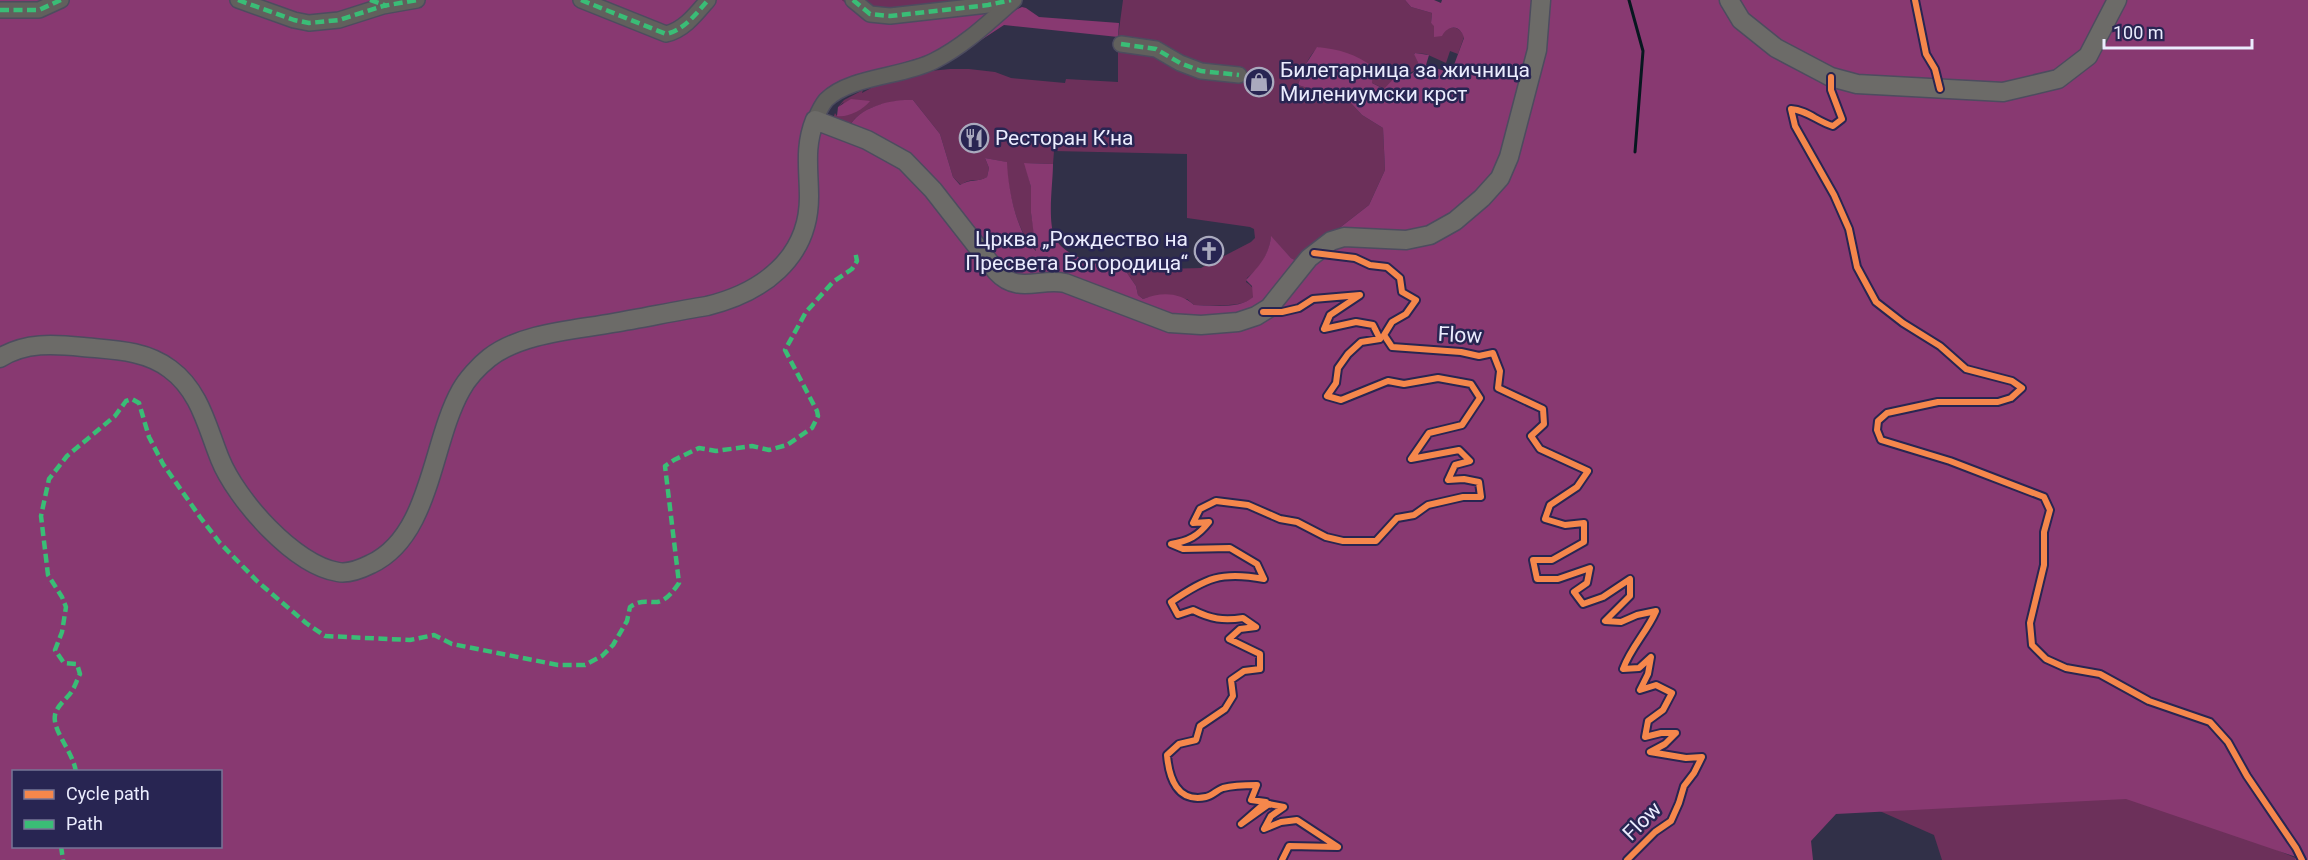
<svg xmlns="http://www.w3.org/2000/svg" width="2308" height="860" font-family="Roboto,sans-serif">
  <rect width="100%" height="100%" fill="#313048"/>
  <g fill="#6c305a">
    <path d="M 842,0 L 1008,0 L 993,12 L 853,9 Z"/>
    <path d="M 1123,0 L 1405,0 L 1411,7 L 1432,13 L 1431,23 L 1445,30 C 1453,25 1461,28 1464,37 L 1458,54 L 1450,51 L 1446,63 L 1426,54 L 1414,53 L 1420,67 C 1411,75 1403,72 1396,78 C 1391,81 1389,86 1385,89 L 1372,83 L 1372,75 L 1318,47 C 1307,58 1303,70 1298,85 L 1349,101 L 1362,115 L 1383,128 L 1385,170 L 1369,205 L 1324,240 L 1301,264 L 1291,258 L 1271,237 C 1269,254 1261,267 1247,278 L 1246,282 C 1250,285 1255,288 1254,294 C 1252,309 1205,305 1194,305 L 1187,299 L 1149,297 L 1143,299 L 1138,295 L 1136,286 L 1125,270 L 1201,268 L 1251,242 L 1255,238 L 1254,229 L 1250,227 L 1187,218 L 1187,154 L 1054,151 L 1053,164 L 1025,163 L 1031,187 L 1031,213 L 1037,251 C 1016,234 1008,188 1006,162 L 985,158 L 989,168 L 987,177 C 977,183 971,177 961,185 L 953,177 L 940,134 L 913,100 C 891,101 861,105 849,127 L 829,130 L 835,113 L 837,116 L 844,102 L 838,107 L 844,100 L 863,90 L 862,93 L 882,82 L 930,71 L 950,69 L 969,69 L 995,72 L 1011,78 L 1065,83 L 1066,79 L 1118,82 L 1118,37 Z"/>
    <path d="M 2127,784 L 2300,860 L 1942,860 L 1934,835 L 1857,801 Z"/>
  </g>
  <g fill="#883971" fill-rule="evenodd">
    <path d="M 0,0 L 842,0 L 853,9 L 993,12 L 971,31 L 935,53 L 851,79 L 822,93 L 817,101 L 815,120 L 849,127 C 860,106 892,99 913,100 L 940,134 L 953,177 L 960,185 C 971,178 977,183 987,177 L 989,168 L 985,158 L 1007,162 C 1008,187 1016,234 1036,251 L 1031,213 L 1031,187 L 1024,163 L 1053,164 C 1053,183 1047,221 1055,238 C 1065,258 1104,267 1125,270 L 1136,286 L 1138,295 L 1143,299 C 1161,292 1179,292 1194,305 C 1211,305 1239,310 1253,297 L 1252,286 L 1246,280 C 1259,266 1269,256 1271,236 L 1291,258 L 1302,264 L 1324,240 L 1369,205 L 1385,170 L 1383,128 L 1362,115 L 1349,101 L 1298,85 L 1304,67 L 1317,47 C 1339,49 1356,54 1373,67 L 1372,83 L 1384,89 L 1396,76 L 1411,74 L 1420,67 L 1414,54 L 1415,53 L 1429,55 L 1426,65 L 1451,73 L 1464,38 C 1460,24 1448,25 1442,36 L 1434,37 L 1434,26 L 1431,23 L 1432,13 L 1411,7 L 1405,0 L 1434,0 L 1441,3 L 1442,0 L 2308,0 L 2308,860 L 2295,860 L 2296,857 L 2126,799 L 1836,814 L 1811,841 L 1813,860 L 0,860 ZM 14,772 L 220,772 L 220,846 L 14,846 Z"/>
    <path d="M 1022,7 L 1026,8 L 1039,17 L 1119,23 L 1118,37 L 1004,25 L 975,44 C 985,31 1007,13 1022,7 Z"/>
    <path d="M 851,99 L 870,101 C 863,110 847,118 837,116 L 838,107 Z"/>
  </g>
  <g fill="none" stroke-linecap="round" stroke-linejoin="round">
    <path stroke="#07171f" stroke-width="3" d="M 1629,0 L 1643,51 L 1635,152"/>
    <g stroke="#4d4c5f" stroke-width="18">
      <g id="minor">
        <path d="M 238,0 L 294,20 L 309,23 L 339,20 L 383,6 L 417,0"/>
        <path d="M 581,0 L 666,34 C 684,30 696,14 708,0"/>
        <path d="M 853,0 L 870,14 L 890,16 L 988,5 L 1011,0"/>
        <path d="M 0,10 L 39,10 L 61,0"/>
        <path d="M 1121,44 L 1156,49 L 1180,63 L 1201,71 L 1239,75"/>
        <path d="M 815,120 C 818,113 821,106 826,100 C 850,76 903,77 934,61 C 964,46 988,23 1014,0"/>
      </g>
    </g>
    <g stroke="#4d4c5f" stroke-width="21">
      <g id="major">
        <path d="M 1729,0 L 1741,20 L 1776,48 L 1831,77 L 1857,84 L 2003,92 L 2058,79 L 2088,56 L 2117,0"/>
        <path d="M 0,358 C 25,342 54,344 83,347 C 113,350 145,350 170,369 C 200,391 207,427 220,459 C 236,499 294,565 338,572 C 349,574 361,569 371,564 C 431,536 431,443 461,390 C 467,379 479,366 489,358 C 521,333 574,330 613,323 C 644,318 675,311 707,306 C 761,293 809,259 809,197 C 809,170 804,147 815,120 L 867,140 L 905,161 L 933,190 L 997,272 C 1017,294 1040,278 1065,283 L 1170,323 L 1201,325 L 1238,322 L 1256,316 L 1269,308 L 1309,258 L 1331,241 L 1344,237 L 1406,240 L 1430,235 L 1455,221 L 1482,198 L 1500,178 L 1509,157 L 1537,50 L 1541,0"/>
      </g>
    </g>
    <use href="#minor" stroke="#61605d" stroke-width="15"/>
    <use href="#major" stroke="#6c6b68" stroke-width="18"/>
    <g stroke="#3abd76" stroke-width="4.5" stroke-dasharray="9 4.5" stroke-linecap="butt">
      <path d="M 238,0 L 294,20 L 309,23 L 339,20 L 383,6 L 417,0"/>
      <path d="M 370,0 L 387,6"/>
      <path d="M 581,0 L 666,34 C 684,30 696,14 708,0"/>
      <path d="M 853,0 L 870,14 L 890,16 L 988,5 L 1011,0"/>
      <path d="M 0,10 L 39,10 L 61,0"/>
      <path d="M 1121,44 L 1156,49 L 1180,63 L 1201,71 L 1239,75"/>
      <path d="M 76,772 C 73,751 52,731 55,715 C 57,705 67,699 72,691 C 75,686 77,680 80,674 L 77,664 L 64,663 L 55,650 L 62,632 L 66,607 L 62,597 L 48,575 L 41,516 L 49,479 L 67,456 L 115,416 L 126,401 L 132,399 L 139,403 L 149,437 L 163,464 L 200,517 L 220,543 L 258,582 L 306,623 L 325,636 L 410,640 L 434,635 L 452,644 L 558,665 L 585,665 L 602,656 L 613,645 L 627,621 L 630,607 C 652,592 656,617 679,583 L 665,466 L 674,460 L 699,448 L 716,451 L 752,446 L 769,450 L 787,445 L 812,428 L 818,416 L 817,411 L 785,350 L 806,312 L 833,282 L 852,269 L 857,261 L 855,251"/>
      <path d="M 61,846 L 63,860"/>
    </g>
    <g stroke="#282552" stroke-width="10">
      <g id="cycleway">
        <path d="M 1915,0 L 1926,54 L 1935,69 L 1940,89"/>
        <path d="M 1831,77 L 1831,90 L 1842,119 L 1833,126 C 1818,122 1807,110 1791,109 L 1795,126 L 1834,195 L 1849,229 L 1857,267 L 1876,302 L 1903,323 L 1940,346 L 1966,369 L 2012,381 L 2022,388 L 2011,398 L 1998,402 L 1938,402 L 1887,413 L 1878,421 L 1877,430 L 1881,440 L 1950,461 L 2044,497 L 2050,510 L 2044,532 L 2044,565 L 2030,623 L 2032,645 L 2046,659 L 2066,668 L 2100,674 L 2149,701 L 2210,722 L 2228,742 L 2247,776 L 2296,848 L 2302,860"/>
        <path d="M 1314,253 L 1355,258 L 1370,265 L 1387,267 L 1400,278 L 1402,292 L 1416,300 L 1406,314 L 1392,322 L 1384,335 L 1392,347 L 1461,352 L 1479,356 L 1493,353 L 1500,371 L 1498,388 L 1543,409 L 1544,424 L 1531,436 L 1540,449 L 1588,471 L 1577,487 L 1550,505 L 1545,519 L 1565,525 L 1584,523 L 1584,542 L 1552,560 L 1533,560 L 1537,579 L 1558,579 L 1590,568 L 1587,583 L 1574,592 L 1583,604 L 1603,597 L 1630,579 L 1630,596 L 1605,621 L 1621,622 L 1637,615 L 1656,611 C 1647,632 1631,647 1623,669 L 1639,668 L 1651,657 L 1648,674 L 1640,690 L 1656,685 L 1672,693 L 1663,710 L 1648,721 L 1645,737 L 1661,733 L 1676,733 L 1665,744 L 1650,752 L 1686,758 L 1702,757 L 1694,773 L 1684,786 L 1679,803 L 1671,821 L 1655,832 L 1627,860"/>
        <path d="M 1263,312 L 1282,312 L 1299,308 L 1313,299 L 1360,295 L 1330,315 L 1324,329 L 1356,322 L 1373,325 L 1380,339 L 1361,342 L 1348,354 L 1338,368 L 1336,383 L 1327,396 L 1341,400 L 1388,381 L 1404,384 L 1438,378 L 1471,384 L 1480,398 L 1462,425 L 1429,433 L 1411,459 L 1459,450 L 1470,461 L 1455,465 L 1448,480 L 1464,479 L 1479,482 L 1481,497 L 1463,497 L 1428,505 L 1414,515 L 1397,518 L 1376,541 L 1343,541 L 1326,537 L 1297,522 L 1280,519 L 1248,505 L 1216,501 L 1200,509 L 1193,523 L 1209,522 C 1198,536 1189,541 1171,544 L 1183,549 L 1230,548 L 1257,564 L 1264,579 C 1221,571 1206,578 1171,602 L 1178,615 L 1193,610 C 1211,619 1223,621 1243,618 L 1256,627 L 1240,629 L 1229,639 L 1260,654 L 1260,669 L 1244,671 L 1231,680 L 1233,696 L 1225,709 L 1200,726 L 1196,740 L 1179,744 L 1167,755 C 1169,778 1177,803 1206,797 C 1212,796 1217,790 1223,788 C 1234,785 1246,785 1257,785 L 1251,800 L 1266,802 L 1241,824 L 1269,804 L 1284,807 L 1271,816 L 1264,829 L 1281,822 L 1297,820 L 1338,847 L 1289,846 L 1282,860"/>
      </g>
    </g>
    <use href="#cycleway" stroke="#f5874c" stroke-width="6"/>
  </g>
  <defs>
    <g id="shop-ring" transform="scale(1.5)"><circle r="9.5" fill="#282552" stroke="#aaaabe" stroke-width="1.5"/><path d="M-5-2.5h2.3a2.7 3.5 0 0 1 5.4 0H5L5.5 6h-11ZM-1.5-2.5h3a1.5 2.3 0 0 0-3 0Z" fill="#aaaabe"/></g>
    <g id="restaurant-ring" transform="scale(1.5)"><circle r="9.5" fill="#282552" stroke="#aaaabe" stroke-width="1.5"/><path d="M-5-6h1v4h1v-4h1v4h1v-4h1v5L-1.5 .5V6h-2V.5L-5-1ZM5-6V6H3V1.5H1.5Q1.5-4 5-6Z" fill="#aaaabe"/></g>
    <g id="church-ring" transform="scale(1.5)"><circle r="9.5" fill="#282552" stroke="#aaaabe" stroke-width="1.5"/><path d="M-1.2-6h2.4v3.5h3.3v2.4h-3.3V6h-2.4V-.1h-3.3v-2.4h3.3Z" fill="#aaaabe"/></g>
  </defs>
  <g fill-rule="evenodd">
    <use href="#shop-ring" x="1259" y="82"/>
    <use href="#restaurant-ring" x="974" y="138"/>
    <use href="#church-ring" x="1209" y="251"/>
  </g>
  <g text-anchor="middle" stroke-width="5" stroke-linejoin="round" paint-order="stroke">
    <g font-size="21" fill="#ebecfe" stroke="#282552" text-anchor="start">
      <text x="1280" y="77">Билетарница за жичница<tspan x="1280" dy="24">Милениумски крст</tspan></text>
      <text x="995" y="145">Ресторан К’на</text>
      <text x="1188" y="246" text-anchor="end">Црква „Рождество на<tspan x="1188" dy="24">Пресвета Богородица“</tspan></text>
    </g>
    <g font-size="21" fill="#ebecfe" stroke="#282552">
      <text transform="translate(1460 335) rotate(3)" y="7">Flow</text>
      <text transform="translate(1642 821) rotate(-45)" y="7">Flow</text>
    </g>
  </g>
  <rect x="12" y="770" width="210" height="78" fill="#282552" stroke="#767597" stroke-width="1.5"/>
  <rect x="24" y="790" width="30" height="9" fill="#f5874c" stroke="#767597" stroke-width="1.5"/>
  <text x="66" y="800" font-size="18" fill="#ebecfe">Cycle path</text>
  <rect x="24" y="820" width="30" height="9" fill="#3abd76" stroke="#767597" stroke-width="1.5"/>
  <text x="66" y="830" font-size="18" fill="#ebecfe">Path</text>
  <path d="M2104 39v9h148v-9" fill="none" stroke="#ebecfe" stroke-width="3"/>
  <text x="2113" y="39" font-size="18" fill="#ebecfe" stroke="#282552" stroke-width="4.5" paint-order="stroke">100 m</text>
</svg>
